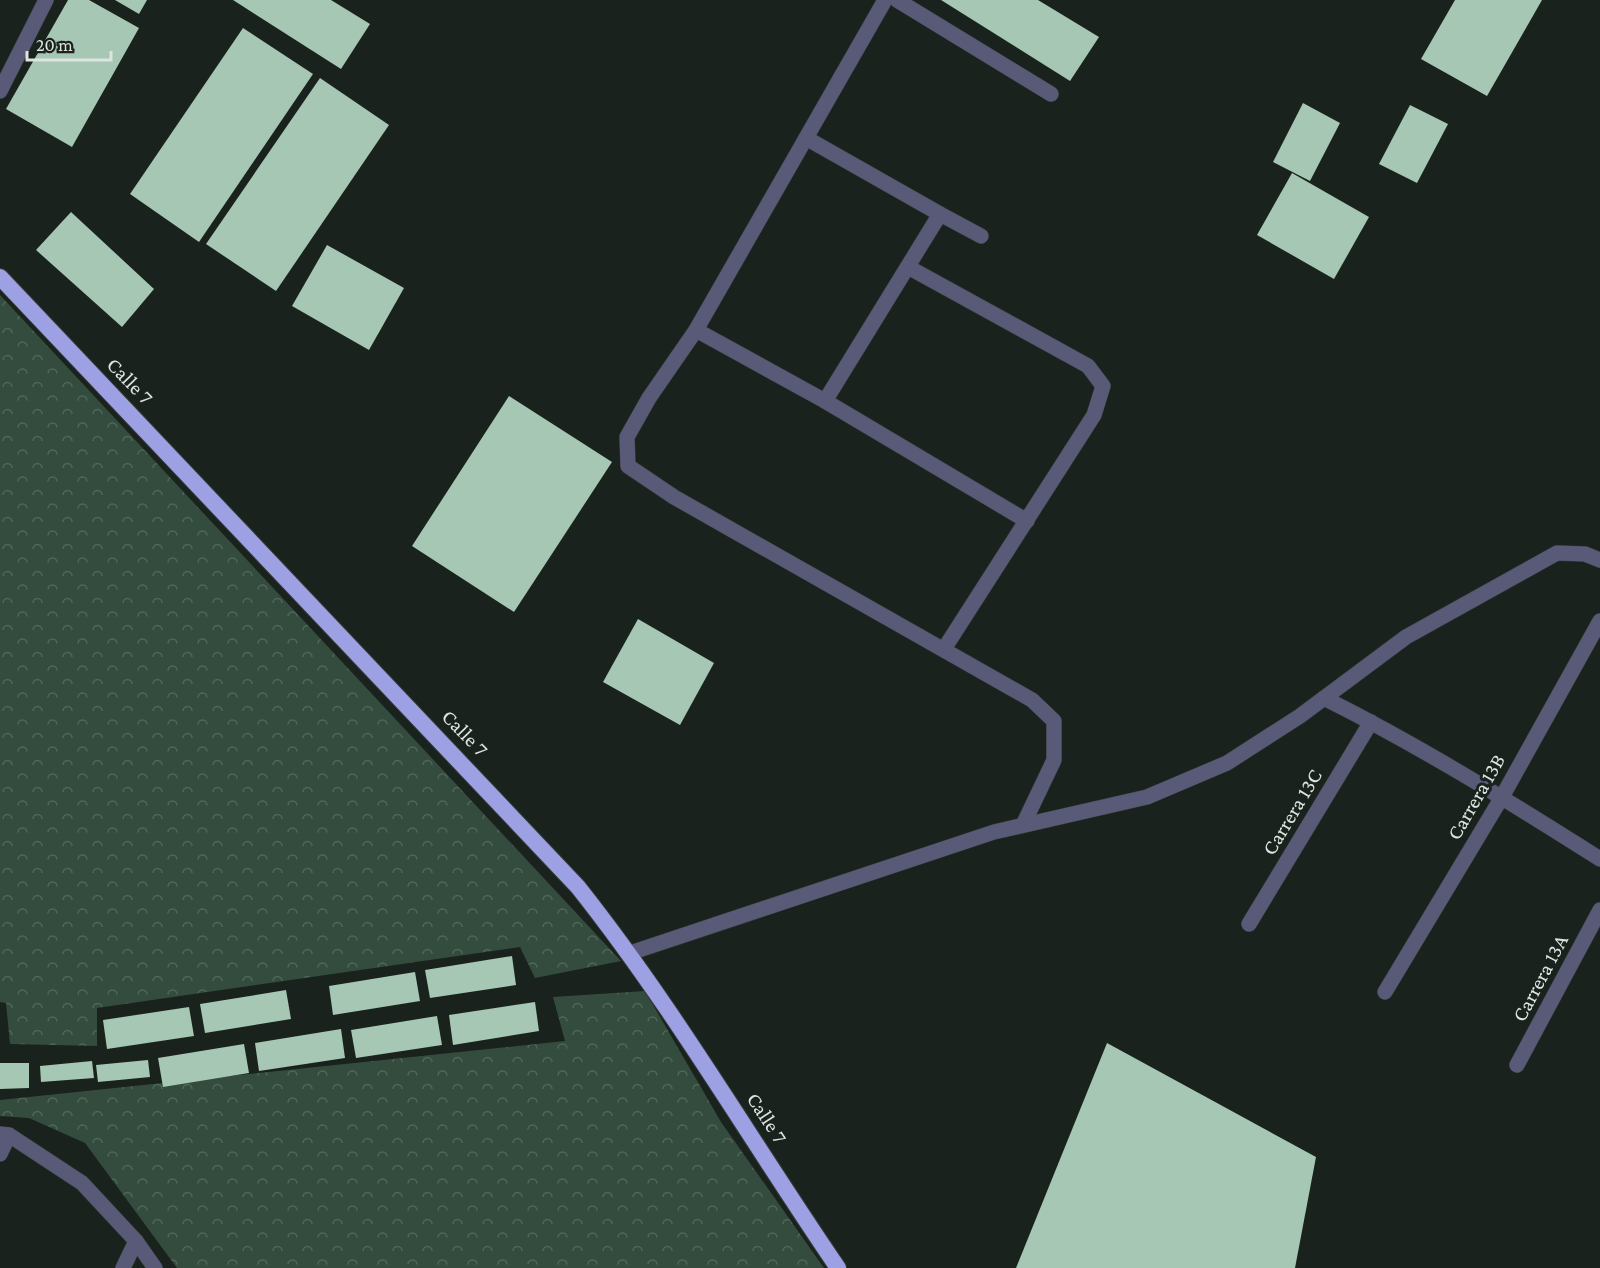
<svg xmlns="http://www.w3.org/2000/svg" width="1600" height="1268" font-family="'Crimson Pro',serif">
  <defs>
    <pattern id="forest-crowns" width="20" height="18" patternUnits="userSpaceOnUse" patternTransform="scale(1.5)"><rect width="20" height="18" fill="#334c3e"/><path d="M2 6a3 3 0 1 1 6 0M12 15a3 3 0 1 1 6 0" fill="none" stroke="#50665a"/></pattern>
  </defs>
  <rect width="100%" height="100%" fill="#19221c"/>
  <g fill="url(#forest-crowns)">
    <path d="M 0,295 L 621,961 L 535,978 L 520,947 L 97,1008 L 97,1046 L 10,1044 L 6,1003 L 0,1002 Z"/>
    <path d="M 645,991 L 721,1122 L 824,1268 L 177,1268 L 85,1143 L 29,1118 L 0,1116 L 0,1100 L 565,1041 L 553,997 Z"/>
  </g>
  <g fill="#a6c7b3">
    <path d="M 68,0 L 89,0 L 139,28 L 72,147 L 6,109 Z"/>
    <path d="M 115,0 L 147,0 L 139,14 Z"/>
    <path d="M 233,0 L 331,0 L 370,24 L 341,69 Z"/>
    <path d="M 941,0 L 1038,0 L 1099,37 L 1070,81 Z"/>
    <path d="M 1455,0 L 1542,0 L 1487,96 L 1421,59 Z"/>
    <path d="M 243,28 L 313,74 L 199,242 L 130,194 Z"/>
    <path d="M 320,78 L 389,125 L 276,291 L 206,244 Z"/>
    <path d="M 1303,103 L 1340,123 L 1310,181 L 1273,162 Z"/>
    <path d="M 1410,105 L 1448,124 L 1417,183 L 1379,164 Z"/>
    <path d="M 1292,173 L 1369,217 L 1334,279 L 1257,235 Z"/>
    <path d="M 71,212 L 154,289 L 122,327 L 36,250 Z"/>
    <path d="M 327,245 L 404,288 L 369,350 L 292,306 Z"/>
    <path d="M 509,396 L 612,462 L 514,612 L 412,546 Z"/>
    <path d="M 638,619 L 714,663 L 680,725 L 603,682 Z"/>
    <path d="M 512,956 L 516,985 L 430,998 L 425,970 Z"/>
    <path d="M 415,972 L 420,1001 L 333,1015 L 329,986 Z"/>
    <path d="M 286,990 L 291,1019 L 205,1033 L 200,1004 Z"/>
    <path d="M 535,1002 L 539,1031 L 453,1045 L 449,1015 Z"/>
    <path d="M 189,1007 L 194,1036 L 107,1049 L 103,1020 Z"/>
    <path d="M 437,1016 L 442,1045 L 356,1058 L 351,1030 Z"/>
    <path d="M 341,1029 L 345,1058 L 259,1071 L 255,1043 Z"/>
    <path d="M 1107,1043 L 1316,1157 L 1295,1268 L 1016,1268 Z"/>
    <path d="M 244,1044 L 249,1073 L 163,1087 L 158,1058 Z"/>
    <path d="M 148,1060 L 150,1077 L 98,1082 L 96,1065 Z"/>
    <path d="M 92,1061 L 94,1078 L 41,1082 L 40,1066 Z"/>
    <path d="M 0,1063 L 29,1063 L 29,1088 L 0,1089 Z"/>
  </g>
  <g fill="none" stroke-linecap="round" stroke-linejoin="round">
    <g stroke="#353d37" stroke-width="16">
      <g id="minor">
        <path d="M 885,0 L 696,330 L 649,398 L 627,437 L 628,466 L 674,497 L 1032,700 L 1054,721 L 1054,760 L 1023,825"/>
        <path d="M 897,0 L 1051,94"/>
        <path d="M 0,91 L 46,0"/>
        <path d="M 806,138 L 940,214 L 825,401"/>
        <path d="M 940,214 L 981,236"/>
        <path d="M 908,267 L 1088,366 L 1103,386 L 1094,415 L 944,649"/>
        <path d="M 696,330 L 825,401 L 1027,521"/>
        <path d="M 1324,698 C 1420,746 1510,802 1600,859"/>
        <path d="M 1249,924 L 1371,722"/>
        <path d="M 630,953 L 994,832 L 1147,797 L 1227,763 L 1300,716 L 1406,637 L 1557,553 L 1585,554 L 1600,560"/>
        <path d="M 1385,992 L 1502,797 L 1600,621"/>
        <path d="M 1517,1065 L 1600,910"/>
        <path d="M 0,1134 L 9,1135 L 82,1183 L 136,1241 L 155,1268"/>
        <path d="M 0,1154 L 9,1135"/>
        <path d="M 123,1268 L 136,1241"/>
      </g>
    </g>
    <g stroke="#353d37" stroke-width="18">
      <path id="trunk" d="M 0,277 L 578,887 C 674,1008 751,1141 838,1268"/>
    </g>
    <use href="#minor" stroke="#595a78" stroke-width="15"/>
    <use href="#trunk" stroke="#9ea0e4" stroke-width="16"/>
  </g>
  <g text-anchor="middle" stroke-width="6" stroke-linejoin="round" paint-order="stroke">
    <g font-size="21" fill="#dee4e0" stroke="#19221c">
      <text transform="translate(130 381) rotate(46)" y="7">Calle 7</text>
      <text transform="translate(465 733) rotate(46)" y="7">Calle 7</text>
      <text transform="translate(1476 797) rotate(-60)" y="7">Carrera 13B</text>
      <text transform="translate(1292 812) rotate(-59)" y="7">Carrera 13C</text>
      <text transform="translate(1540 978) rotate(-62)" y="7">Carrera 13A</text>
      <text transform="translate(767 1118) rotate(57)" y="7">Calle 7</text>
    </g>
  </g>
  <path d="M27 51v9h84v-9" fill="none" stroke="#dee4e0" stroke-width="3"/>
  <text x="36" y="51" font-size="18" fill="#dee4e0" stroke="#19221c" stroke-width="4.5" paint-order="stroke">20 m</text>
</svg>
